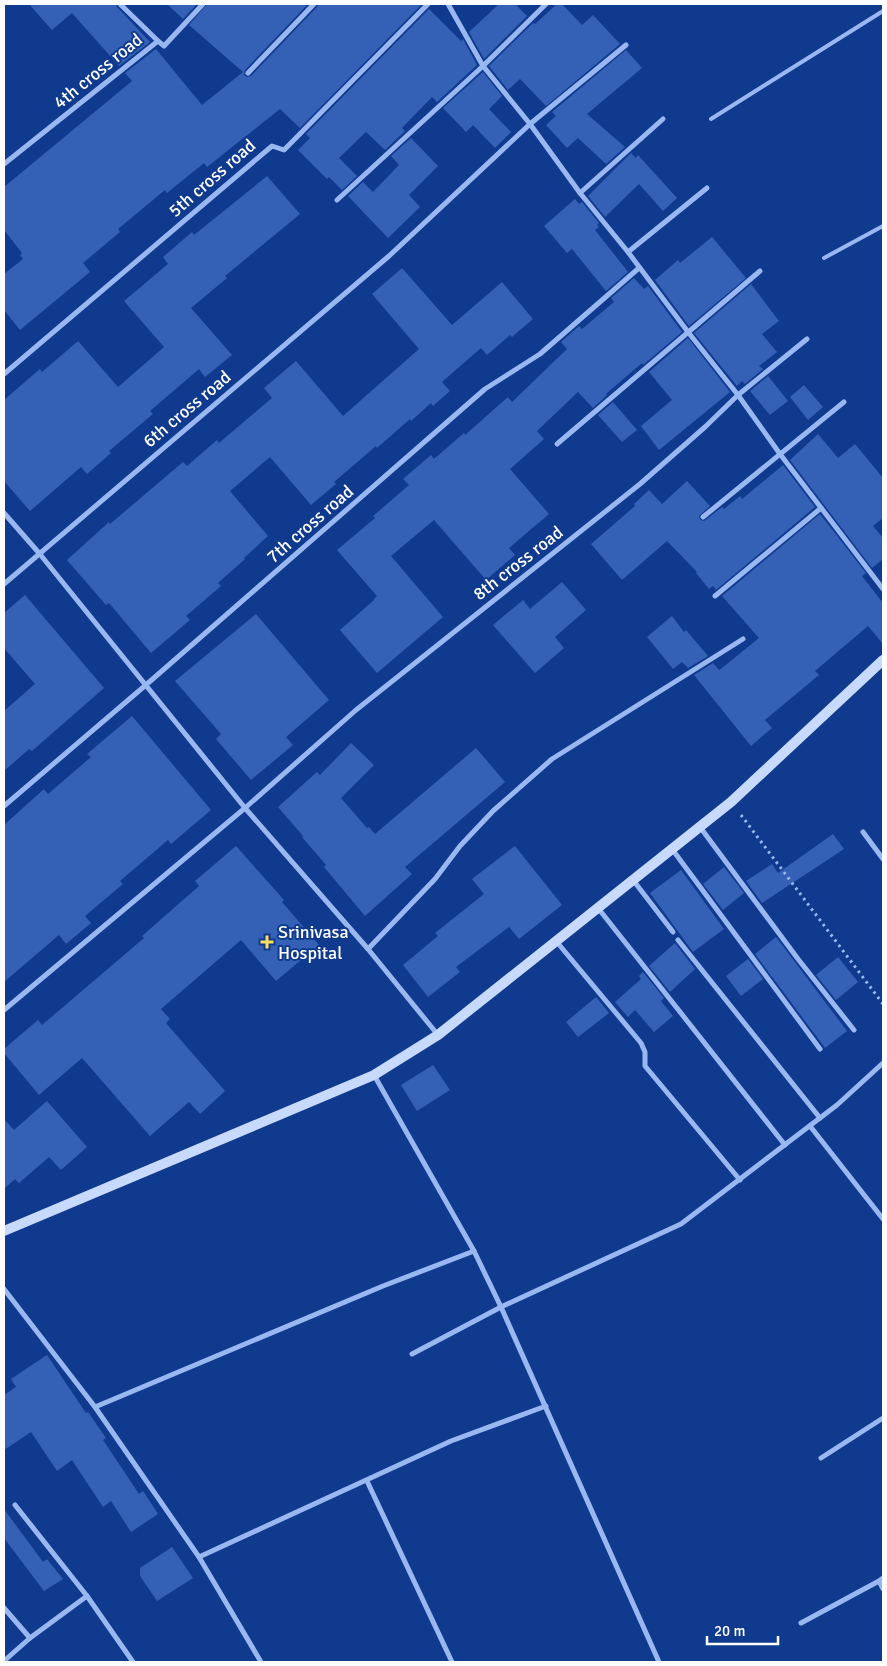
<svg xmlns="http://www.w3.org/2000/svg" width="887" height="1666" font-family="Signika,sans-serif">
  <rect width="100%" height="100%" fill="#103a8e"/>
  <g fill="#3461b5">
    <path d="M 29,4 L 116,4 L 117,7 L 150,42 L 119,66 L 72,13 L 52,30 Z"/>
    <path d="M 167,4 L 197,4 L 183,19 Z"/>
    <path d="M 207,4 L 308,4 L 245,70 L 244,75 L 247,77 L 251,76 L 317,7 L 318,4 L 422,4 L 300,128 L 280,109 L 207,167 L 204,163 L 167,193 L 165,190 L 118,229 L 120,232 L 83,263 L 90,272 L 20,330 L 4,310 L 4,274 L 23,259 L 20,255 L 22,253 L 4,230 L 4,187 L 132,81 L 125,73 L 156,49 L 202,105 L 243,72 L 189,25 Z"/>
    <path d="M 499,4 L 515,4 L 527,16 L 484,59 L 469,32 Z"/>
    <path d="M 557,4 L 562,4 L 582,25 L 593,15 L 620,44 L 546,106 L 520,79 L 508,90 L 489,66 L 533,23 L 535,24 Z"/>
    <path d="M 429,9 L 461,41 L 463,39 L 477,65 L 437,102 L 432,97 L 402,128 L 405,131 L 385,150 L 366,132 L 339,158 L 357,176 L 342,190 L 329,177 L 327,179 L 298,150 L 310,138 L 306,134 Z"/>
    <path d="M 626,50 L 642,68 L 587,114 L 625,147 L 606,164 L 578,138 L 567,148 L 546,125 L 556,116 L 552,112 Z"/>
    <path d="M 483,72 L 502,96 L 489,109 L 511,132 L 495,148 L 473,125 L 466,132 L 443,108 Z"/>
    <path d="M 411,138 L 438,166 L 409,195 L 420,207 L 388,238 L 348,196 L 363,182 L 373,192 L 399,165 L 391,156 Z"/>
    <path d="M 631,153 L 636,158 L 638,155 L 677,198 L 663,211 L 639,184 L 605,217 L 588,196 Z"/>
    <path d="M 267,176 L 300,214 L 225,276 L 227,278 L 191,308 L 232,355 L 205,377 L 199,369 L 150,411 L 153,414 L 109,451 L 111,453 L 87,474 L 81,467 L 30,511 L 4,481 L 4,400 L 40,369 L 42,372 L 78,341 L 118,387 L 164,347 L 124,301 L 168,264 L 163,257 L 192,232 L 194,235 Z"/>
    <path d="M 575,199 L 579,204 L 582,202 L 599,223 L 597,225 L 599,227 L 595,230 L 628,272 L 606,291 L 572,249 L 567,253 L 544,226 Z"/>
    <path d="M 712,237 L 746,278 L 689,326 L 655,280 L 678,260 L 680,263 Z"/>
    <path d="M 402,268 L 452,325 L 502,282 L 533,319 L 512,337 L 510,335 L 487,355 L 481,348 L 442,382 L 450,391 L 433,406 L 431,403 L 411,421 L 410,419 L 377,448 L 376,446 L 334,482 L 336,484 L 311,505 L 270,457 L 230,491 L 268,536 L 244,558 L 245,559 L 218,583 L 221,586 L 186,616 L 190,620 L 151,653 L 109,603 L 106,605 L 67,560 L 109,522 L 110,524 L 183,462 L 187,466 L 217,440 L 219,443 L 272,398 L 264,388 L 296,361 L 343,416 L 419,349 L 372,294 Z"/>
    <path d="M 634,278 L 644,289 L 648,286 L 682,332 L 643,365 L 642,363 L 606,394 L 607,395 L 593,408 L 578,392 L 537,431 L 544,439 L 510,469 L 549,514 L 509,548 L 515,555 L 486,580 L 434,520 L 391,556 L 443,617 L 377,673 L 340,630 L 374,600 L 374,599 L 377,596 L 337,550 L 375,518 L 373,516 L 409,485 L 403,479 L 431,455 L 434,459 L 464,433 L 465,435 L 508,397 L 512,402 L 567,349 L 561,342 L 579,326 L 582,329 L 614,302 L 611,298 Z"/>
    <path d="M 751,284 L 779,321 L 762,334 L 777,352 L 759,366 L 763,369 L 745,384 L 742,381 L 737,386 L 694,333 Z"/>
    <path d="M 688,338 L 730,392 L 659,450 L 641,426 L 672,400 L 649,372 Z"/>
    <path d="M 768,376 L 788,401 L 770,415 L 750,391 Z"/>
    <path d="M 804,385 L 823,407 L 808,420 L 790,397 Z"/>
    <path d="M 613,402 L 637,430 L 622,442 L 598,415 Z"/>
    <path d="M 818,434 L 838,458 L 855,444 L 883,478 L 883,518 L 873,526 L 883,538 L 883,559 L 872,568 L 790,460 Z"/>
    <path d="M 783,465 L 815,507 L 716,590 L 713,586 L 709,589 L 696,573 L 697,572 L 667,541 L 622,580 L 591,544 L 635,506 L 634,504 L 649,490 L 662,504 L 687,481 L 710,506 L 699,516 L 700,520 L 704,521 L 722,507 L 724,509 L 740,496 L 742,499 Z"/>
    <path d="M 820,514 L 866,573 L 862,576 L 883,603 L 883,644 L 868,626 L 815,671 L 819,675 L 765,720 L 772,728 L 751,746 L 694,675 L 713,663 L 719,670 L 722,668 L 759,638 L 722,596 Z"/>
    <path d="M 562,582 L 586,610 L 555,637 L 564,648 L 535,673 L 493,625 L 523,600 L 530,609 Z"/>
    <path d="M 25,595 L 104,688 L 32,751 L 29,749 L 4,771 L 4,711 L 35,684 L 4,648 L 4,613 Z"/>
    <path d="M 256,614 L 329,700 L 286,737 L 293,745 L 251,780 L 216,739 L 221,734 L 175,681 Z"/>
    <path d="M 672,616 L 684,632 L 686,630 L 708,656 L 688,668 L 682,662 L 673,669 L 647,637 Z"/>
    <path d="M 132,716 L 211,810 L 171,844 L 168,840 L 120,881 L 123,884 L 85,916 L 91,923 L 66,944 L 59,935 L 4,982 L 4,825 L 44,789 L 48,794 L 91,757 L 87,754 Z"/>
    <path d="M 351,743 L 374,765 L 341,798 L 367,828 L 369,827 L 375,834 L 476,748 L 505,782 L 405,867 L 412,874 L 365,916 L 324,867 L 326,865 L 302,837 L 303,836 L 278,807 L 317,772 L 320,775 Z"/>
    <path d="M 833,834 L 844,849 L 762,903 L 746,881 L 772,864 L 778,873 Z"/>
    <path d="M 236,846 L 284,900 L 282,902 L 319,945 L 276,981 L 241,940 L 161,1009 L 170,1019 L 166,1023 L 225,1091 L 200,1114 L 189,1102 L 150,1136 L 82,1058 L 39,1095 L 4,1053 L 4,1049 L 38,1020 L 42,1025 L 144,938 L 142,936 L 199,886 L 195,881 Z"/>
    <path d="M 515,846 L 562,905 L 519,939 L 509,927 L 456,967 L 460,972 L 428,997 L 403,965 L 438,936 L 435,933 L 484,894 L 472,879 Z"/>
    <path d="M 724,867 L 744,893 L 723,910 L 703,884 Z"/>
    <path d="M 681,870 L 724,929 L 693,952 L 650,893 Z"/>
    <path d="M 776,937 L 847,1031 L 825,1048 L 755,954 Z"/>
    <path d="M 675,943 L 695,969 L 670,992 L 649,966 Z"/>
    <path d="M 838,957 L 858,982 L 836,1000 L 816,975 Z"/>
    <path d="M 748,959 L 763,979 L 741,996 L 726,976 Z"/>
    <path d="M 643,972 L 664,998 L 661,1001 L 673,1016 L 654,1032 L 635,1010 L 628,1017 L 615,1002 L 641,979 L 639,976 Z"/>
    <path d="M 596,997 L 609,1013 L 578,1037 L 566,1022 Z"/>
    <path d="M 433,1065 L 450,1090 L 417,1111 L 401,1085 Z"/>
    <path d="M 47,1101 L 87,1147 L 61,1170 L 49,1157 L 19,1183 L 15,1179 L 4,1189 L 4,1119 L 14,1130 Z"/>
    <path d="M 47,1355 L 86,1413 L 88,1412 L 106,1438 L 103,1440 L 139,1494 L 143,1491 L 158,1514 L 131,1532 L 111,1501 L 103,1507 L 72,1460 L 57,1471 L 31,1432 L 4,1450 L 4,1395 L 16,1387 L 11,1379 Z"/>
    <path d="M 4,1509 L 43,1562 L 47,1559 L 63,1579 L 44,1591 L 4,1538 Z"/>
    <path d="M 172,1547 L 193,1578 L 157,1601 L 140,1576 L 140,1568 Z"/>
  </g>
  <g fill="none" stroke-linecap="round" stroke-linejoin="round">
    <path stroke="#99b8f2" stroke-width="3" stroke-dasharray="2.5 4" stroke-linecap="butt" d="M 741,815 L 883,1004"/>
    <g stroke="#99b8f2" stroke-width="4">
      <path d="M 711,119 L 883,11"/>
      <path d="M 824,258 L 883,226"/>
    </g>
    <g stroke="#99b8f2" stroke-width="5">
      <path d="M 120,4 L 158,41"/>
      <path d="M 448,4 L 483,66 L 530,124 L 580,193 L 628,252 L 688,332 L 738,395 L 780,454 L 883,589"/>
      <path d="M 248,73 L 314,4"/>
      <path d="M 4,164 L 158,41 L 164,46 L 203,4"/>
      <path d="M 580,193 L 663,119"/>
      <path d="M 337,200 L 483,66 L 546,4"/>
      <path d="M 628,252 L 707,188"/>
      <path d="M 4,374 L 272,146 L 284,150 L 428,4"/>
      <path d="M 557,444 L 760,271"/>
      <path d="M 4,513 L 39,553 L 245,808 L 368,949 L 438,1035"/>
      <path d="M 703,517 L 844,402"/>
      <path d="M 4,584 L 389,256 L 530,124 L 626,45"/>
      <path d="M 715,596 L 821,508"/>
      <path d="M 4,806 L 147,684 L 485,389 L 540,354 L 639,268"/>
      <path d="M 700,827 L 798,959 L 854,1030"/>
      <path d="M 863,832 L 883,859"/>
      <path d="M 672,849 L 820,1049"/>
      <path d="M 633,880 L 673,932"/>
      <path d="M 598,908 L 785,1145"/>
      <path d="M 678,940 L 820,1118"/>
      <path d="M 556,941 L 641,1043 L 645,1052 L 645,1066 L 740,1180"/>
      <path d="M 368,949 L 435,879 L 460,846 L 493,811 L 552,759 L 743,639"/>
      <path d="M 4,1010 L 245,808 L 356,710 L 640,484 L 705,427 L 738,395 L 807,339"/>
      <path d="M 374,1075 L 474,1251 L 501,1307 L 659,1662"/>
      <path d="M 810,1126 L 883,1219"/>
      <path d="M 4,1289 L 95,1407 L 199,1557 L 261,1662"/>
      <path d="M 412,1354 L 501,1307 L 681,1224 L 837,1105 L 883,1063"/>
      <path d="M 95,1407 L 383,1286 L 474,1251"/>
      <path d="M 821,1458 L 883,1418"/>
      <path d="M 367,1481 L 452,1662"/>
      <path d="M 15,1505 L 87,1596 L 133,1662"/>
      <path d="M 199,1557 L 451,1441 L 546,1406"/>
      <path d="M 883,1578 L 879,1581 L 883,1589"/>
      <path d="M 4,1608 L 30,1638"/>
      <path d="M 801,1623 L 879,1581"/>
      <path d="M 4,1661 L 30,1638 L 87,1596"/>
    </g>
    <path stroke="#c7d9fc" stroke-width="10" d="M 4,1231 L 374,1075 L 438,1035 L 731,802 L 883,660"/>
  </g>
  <path fill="#ffe05a" stroke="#103a8e" stroke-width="2" d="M264.5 934.5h5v5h5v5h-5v5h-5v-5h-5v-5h5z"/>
  <g text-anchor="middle" stroke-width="4" stroke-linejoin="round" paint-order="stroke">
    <g font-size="18" fill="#fff" stroke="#103a8e">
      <text transform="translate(98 71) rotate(-39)" y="6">4th cross road</text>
      <text transform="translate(212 178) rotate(-41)" y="6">5th cross road</text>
      <text transform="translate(187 409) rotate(-40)" y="6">6th cross road</text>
      <text transform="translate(310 524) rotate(-41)" y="6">7th cross road</text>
      <text transform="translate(518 563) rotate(-38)" y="6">8th cross road</text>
    </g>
    <g font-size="18" fill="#fff" stroke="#103a8e" text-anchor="start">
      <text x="278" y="938">Srinivasa<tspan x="278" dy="21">Hospital</tspan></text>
    </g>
  </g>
  <rect width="887" height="1666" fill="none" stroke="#ffffff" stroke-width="10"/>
  <path d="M707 1636v8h71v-8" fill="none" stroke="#ffffff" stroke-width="2.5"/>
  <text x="714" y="1636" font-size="15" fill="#ffffff" stroke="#103a8e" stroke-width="4" paint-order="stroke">20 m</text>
</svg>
